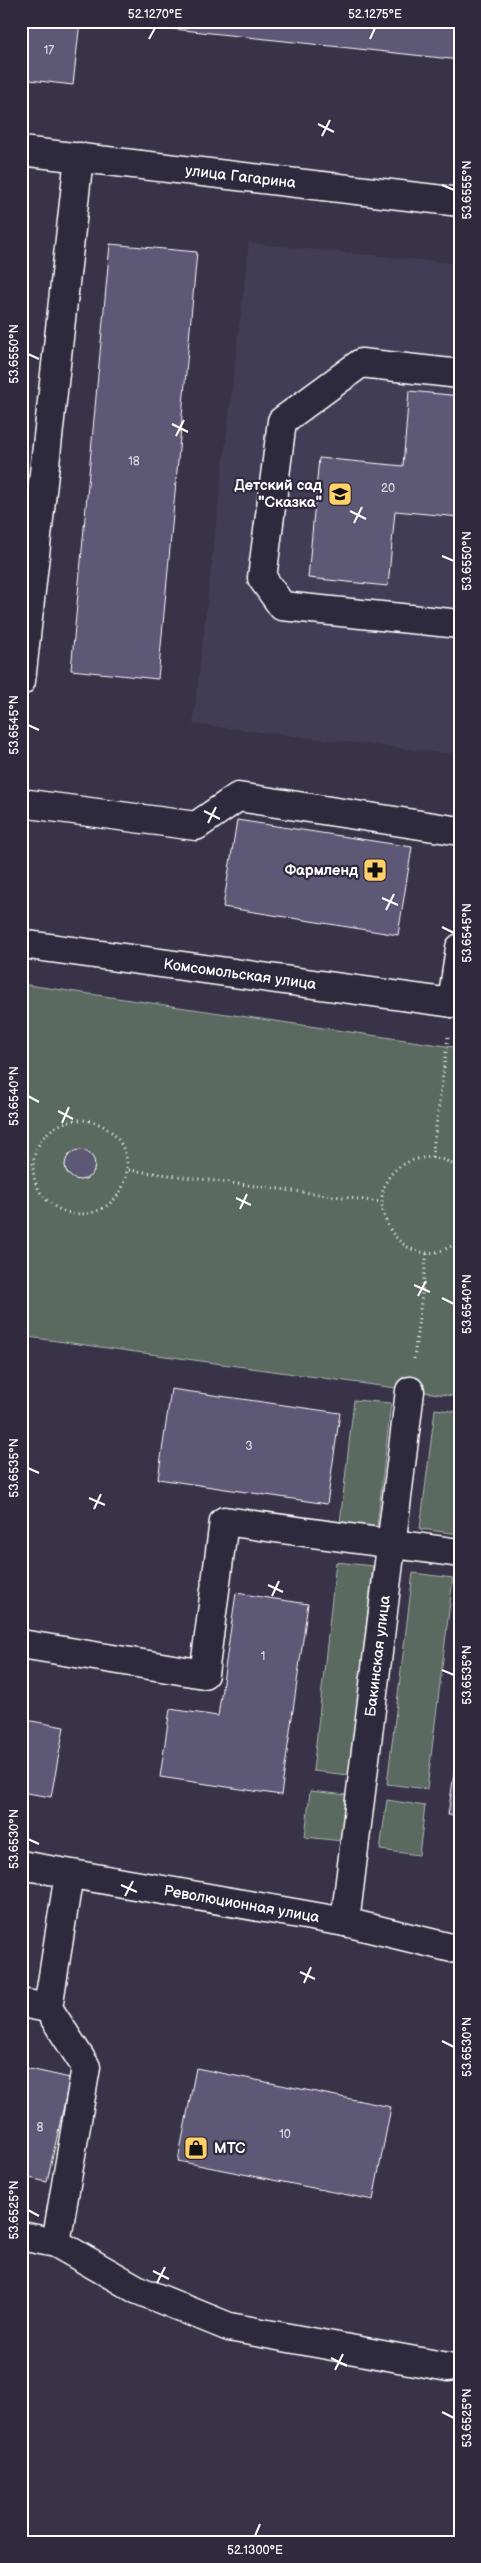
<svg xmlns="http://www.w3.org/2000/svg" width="481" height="2563" font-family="'Balsamiq Sans',sans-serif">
  <rect width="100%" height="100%" fill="#383348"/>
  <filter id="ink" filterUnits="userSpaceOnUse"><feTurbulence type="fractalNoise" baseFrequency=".02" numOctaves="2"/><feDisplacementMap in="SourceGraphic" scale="10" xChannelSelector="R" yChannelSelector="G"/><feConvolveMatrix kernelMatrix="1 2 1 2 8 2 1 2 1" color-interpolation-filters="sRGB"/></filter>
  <g filter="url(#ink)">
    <path fill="#423e56" d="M 249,243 L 460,264 L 460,755 L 193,724 Z"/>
    <g fill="#5a6a61" stroke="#acb4b0">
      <path d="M 21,984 L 460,1048 L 460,1397 L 21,1336 Z"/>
      <path d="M 354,1400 L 391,1403 L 377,1527 L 340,1523 Z"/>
      <path d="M 435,1409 L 460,1412 L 459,1534 L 420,1529 Z"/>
      <path d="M 336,1562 L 373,1566 L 349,1775 L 313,1771 Z"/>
      <path d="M 413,1573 L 453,1578 L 427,1789 L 387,1784 Z"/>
      <path d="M 310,1791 L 347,1795 L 342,1841 L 305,1837 Z"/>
      <path d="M 387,1800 L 425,1806 L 419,1855 L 380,1850 Z"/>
    </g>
    <g fill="#5b5976" stroke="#fff">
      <path d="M 21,21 L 80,21 L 73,85 L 21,79 Z"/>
      <path d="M 100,21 L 460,21 L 460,60 Z"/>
      <path d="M 110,244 L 197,252 L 158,679 L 71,670 Z"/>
      <path d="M 409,391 L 460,396 L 460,517 L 395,511 L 388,586 L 308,578 L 319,458 L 403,466 Z"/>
      <path d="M 237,820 L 412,847 L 398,935 L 223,907 Z"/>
      <circle cx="80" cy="1165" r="15"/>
      <path d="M 171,1389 L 340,1413 L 327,1504 L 158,1479 Z"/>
      <path d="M 236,1593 L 308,1604 L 281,1795 L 160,1777 L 170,1709 L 218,1716 Z"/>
      <path d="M 21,1719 L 64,1727 L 51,1797 L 21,1792 Z"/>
      <path d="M 460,1732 L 460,1816 L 448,1815 Z"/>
      <path d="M 21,2067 L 70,2078 L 47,2182 L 21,2176 Z"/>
      <path d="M 196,2068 L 391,2107 L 373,2200 L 178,2161 Z"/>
    </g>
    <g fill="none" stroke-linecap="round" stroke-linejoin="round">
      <g stroke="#fff" stroke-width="31">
        <g id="minor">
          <path id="s1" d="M 21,151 L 460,202"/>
          <path d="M 460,374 L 361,363 L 282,421 L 262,578 L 282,606 L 460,624"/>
          <path d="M 21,681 L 79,157"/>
          <path d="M 21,803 L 196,826 L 238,797 L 460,831"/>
          <path id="s2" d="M 21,944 L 460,1004"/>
          <path d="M 452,1003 L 460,948"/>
          <path d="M 21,1644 L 204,1674 L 224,1521 L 460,1553"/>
          <path id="s3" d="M 345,1922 L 410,1391"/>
          <path d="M 21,2003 L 48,2008"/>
          <path d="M 21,2236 L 56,2243 L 86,2067 L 48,2008 L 69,1874"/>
          <path d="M 56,2243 L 138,2290 L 229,2327 L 448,2367"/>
        </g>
      </g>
      <g stroke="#fff" stroke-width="31">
        <g id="major">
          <path id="s4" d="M 21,1865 L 345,1922 L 460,1950"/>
        </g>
      </g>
      <g stroke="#fff" stroke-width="3" stroke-dasharray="1 4" stroke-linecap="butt">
        <circle cx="80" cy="1167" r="47"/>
        <path d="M 432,1157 L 448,1036"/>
        <path d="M 129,1170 L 381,1202"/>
        <path d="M 460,1170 C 448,1159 433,1155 417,1159 C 344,1178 398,1290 460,1240"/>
        <path d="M 414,1359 L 427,1252"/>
      </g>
      <use href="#minor" stroke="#2f2a3d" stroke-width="28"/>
      <use href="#major" stroke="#2f2a3d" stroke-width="28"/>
    </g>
  </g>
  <path fill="none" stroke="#fff" stroke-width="2" d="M 149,39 L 155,28M 370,39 L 375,28M 318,124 L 334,132M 322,136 L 330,120M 442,185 L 454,190M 28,354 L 39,359M 172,424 L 188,432M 176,436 L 184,420M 350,511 L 366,519M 354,523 L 362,507M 442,556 L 454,561M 28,725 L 39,730M 204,811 L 220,819M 208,823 L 216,807M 382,898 L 398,905M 386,910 L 394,894M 442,927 L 454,933M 28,1096 L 39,1102M 58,1111 L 73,1119M 62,1123 L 69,1107M 236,1198 L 251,1205M 240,1209 L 247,1194M 414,1285 L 430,1292M 418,1296 L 426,1281M 442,1298 L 454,1304M 28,1468 L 39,1473M 89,1498 L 105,1505M 94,1509 L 101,1494M 268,1585 L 283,1592M 272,1596 L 279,1581M 442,1670 L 454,1675M 28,1839 L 39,1844M 121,1885 L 137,1892M 125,1896 L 133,1881M 300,1972 L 315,1979M 304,1983 L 311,1967M 442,2041 L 454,2047M 28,2210 L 39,2216M 153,2271 L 169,2279M 157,2283 L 165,2267M 331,2358 L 347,2366M 335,2370 L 343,2354M 442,2412 L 454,2418M 255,2536 L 260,2524"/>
  <defs>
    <g id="school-square" transform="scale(1.25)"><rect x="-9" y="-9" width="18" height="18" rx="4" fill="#ffd166" stroke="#2f2a3d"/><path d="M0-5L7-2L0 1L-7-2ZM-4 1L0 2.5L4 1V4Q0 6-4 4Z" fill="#111"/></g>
    <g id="pharmacy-square" transform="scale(1.25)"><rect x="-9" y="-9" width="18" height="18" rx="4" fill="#ffd166" stroke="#2f2a3d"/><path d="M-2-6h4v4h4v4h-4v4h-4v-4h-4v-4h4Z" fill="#111"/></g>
    <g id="shop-square" transform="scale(1.25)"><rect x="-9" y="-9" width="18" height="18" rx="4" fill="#ffd166" stroke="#2f2a3d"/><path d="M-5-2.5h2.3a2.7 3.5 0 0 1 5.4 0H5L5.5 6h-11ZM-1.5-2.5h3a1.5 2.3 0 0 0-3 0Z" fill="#111"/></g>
  </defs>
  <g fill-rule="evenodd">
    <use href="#school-square" x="340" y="494"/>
    <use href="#pharmacy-square" x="375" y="870"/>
    <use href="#shop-square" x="196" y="2148"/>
  </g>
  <g text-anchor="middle" stroke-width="4.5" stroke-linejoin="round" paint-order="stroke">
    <g font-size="12" fill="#d6d6dd">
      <text x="49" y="54">17</text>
      <text x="134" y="465">18</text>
      <text x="388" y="492">20</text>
      <text x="249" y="1450">3</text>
      <text x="263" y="1660">1</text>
      <text x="40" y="2131">8</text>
      <text x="285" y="2138">10</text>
    </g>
    <g font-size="15" fill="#fff" stroke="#2f2a3d">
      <text dy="5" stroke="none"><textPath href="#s1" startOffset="221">улица Гагарина</textPath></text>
      <text dy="5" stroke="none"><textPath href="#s2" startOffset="221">Комсомольская улица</textPath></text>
      <text dy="5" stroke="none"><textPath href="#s3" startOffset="268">Бакинская улица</textPath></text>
      <text dy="5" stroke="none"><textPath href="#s4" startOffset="224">Революционная улица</textPath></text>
    </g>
    <g font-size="15" font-weight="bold" fill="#fff" stroke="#2f2a3d" text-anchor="end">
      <text x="322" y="490">Детский сад<tspan x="322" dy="17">"Сказка"</tspan></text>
      <text x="358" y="875">Фармленд</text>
      <text x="214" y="2153" text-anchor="start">МТС</text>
    </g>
  </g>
  <rect width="481" height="2563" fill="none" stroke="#2f2a3d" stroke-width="55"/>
  <rect x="28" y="28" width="426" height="2508" fill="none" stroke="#fff" stroke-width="2"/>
  <g font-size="12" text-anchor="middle" fill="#fff">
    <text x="155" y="18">52.1270°E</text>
    <text x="375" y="18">52.1275°E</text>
    <text transform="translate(467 190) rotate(-90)" y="4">53.6555°N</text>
    <text transform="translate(14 354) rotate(-90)" y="4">53.6550°N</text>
    <text transform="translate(467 561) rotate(-90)" y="4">53.6550°N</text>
    <text transform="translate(14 725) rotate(-90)" y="4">53.6545°N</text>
    <text transform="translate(467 933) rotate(-90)" y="4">53.6545°N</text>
    <text transform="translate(14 1096) rotate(-90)" y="4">53.6540°N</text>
    <text transform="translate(467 1304) rotate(-90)" y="4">53.6540°N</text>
    <text transform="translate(14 1468) rotate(-90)" y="4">53.6535°N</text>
    <text transform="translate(467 1675) rotate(-90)" y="4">53.6535°N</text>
    <text transform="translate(14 1839) rotate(-90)" y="4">53.6530°N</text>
    <text transform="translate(467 2047) rotate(-90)" y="4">53.6530°N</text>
    <text transform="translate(14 2210) rotate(-90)" y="4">53.6525°N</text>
    <text transform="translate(467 2418) rotate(-90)" y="4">53.6525°N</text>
    <text x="255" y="2554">52.1300°E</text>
  </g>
</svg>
